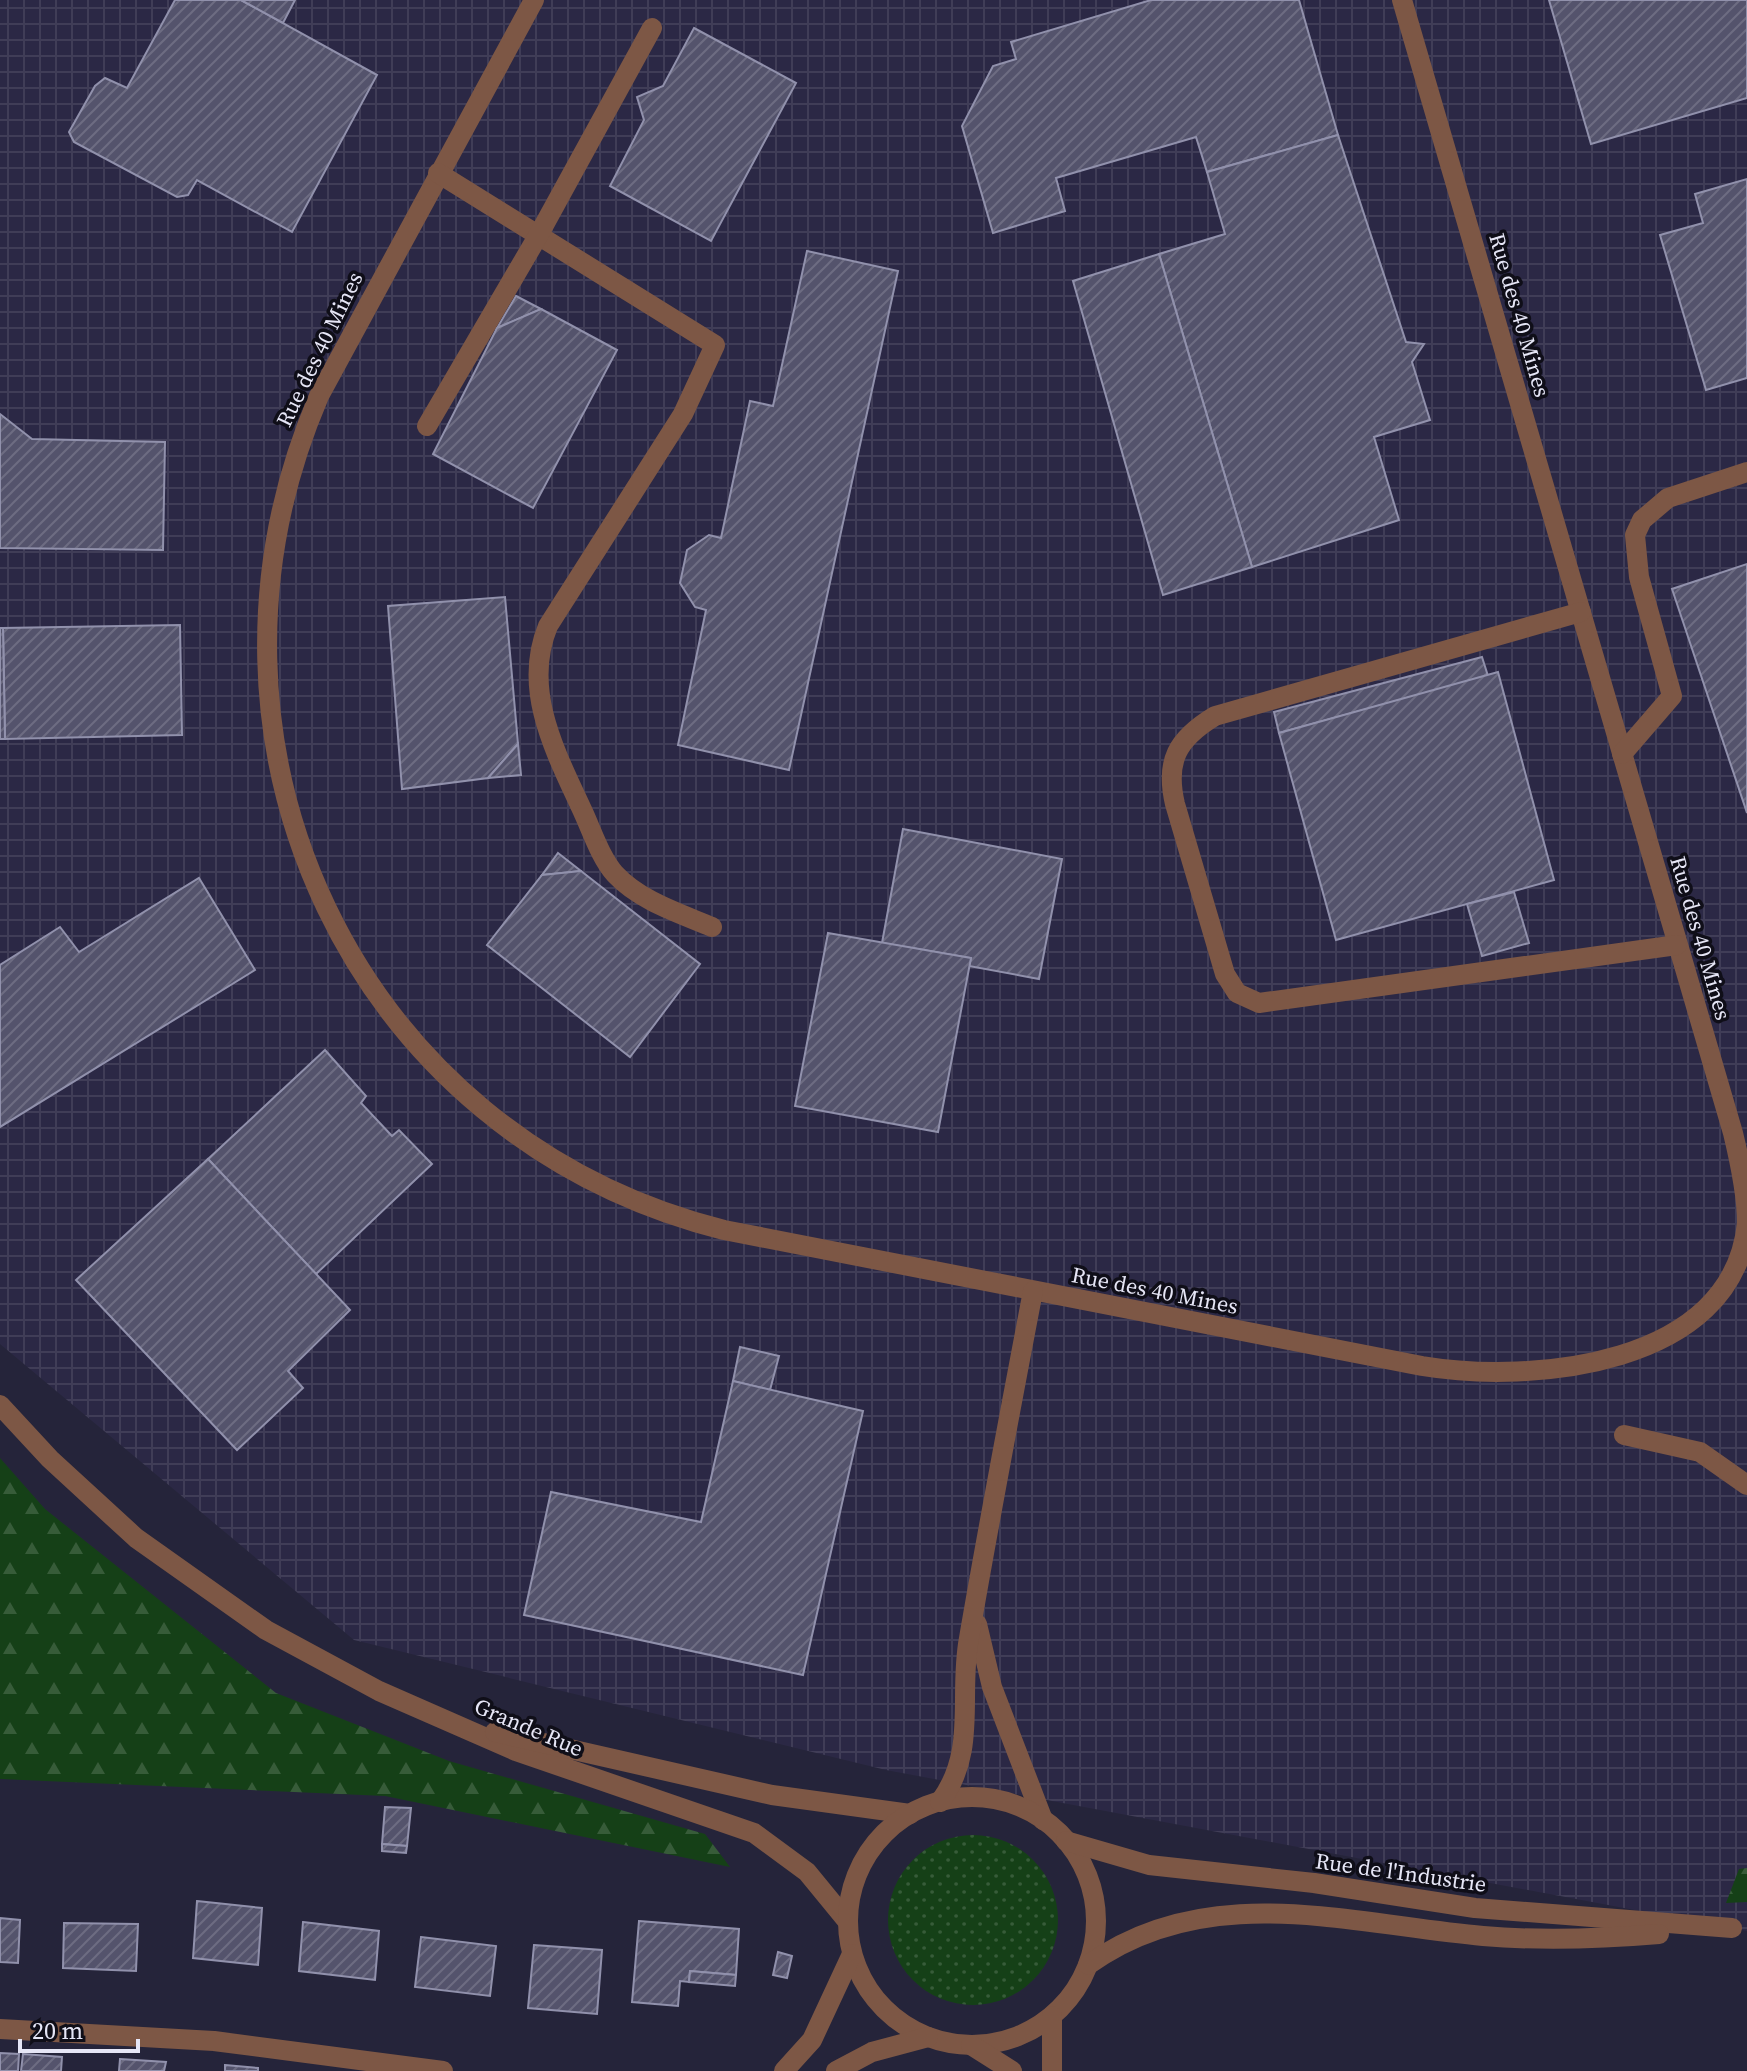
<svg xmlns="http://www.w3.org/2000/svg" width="1747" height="2071" font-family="'Source Serif 4',serif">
  <defs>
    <pattern id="industrial-grid" width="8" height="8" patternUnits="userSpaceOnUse" patternTransform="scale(2)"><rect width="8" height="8" fill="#2b2845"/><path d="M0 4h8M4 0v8" fill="none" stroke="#403d57"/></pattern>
    <pattern id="grass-dots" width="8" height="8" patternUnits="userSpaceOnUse" patternTransform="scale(2)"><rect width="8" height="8" fill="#154017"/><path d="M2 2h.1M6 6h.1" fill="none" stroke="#375c39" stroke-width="1.8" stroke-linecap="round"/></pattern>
    <pattern id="forest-firs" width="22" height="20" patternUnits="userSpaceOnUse" patternTransform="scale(2)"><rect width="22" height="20" fill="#154017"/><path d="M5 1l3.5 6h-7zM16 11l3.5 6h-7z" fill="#375c39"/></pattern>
    <pattern id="building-hatch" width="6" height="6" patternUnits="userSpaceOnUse" patternTransform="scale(2)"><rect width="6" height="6" fill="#54536c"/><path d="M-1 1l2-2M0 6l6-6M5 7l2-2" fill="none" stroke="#6d6c82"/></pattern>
  </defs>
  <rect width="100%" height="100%" fill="#25243a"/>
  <path fill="url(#industrial-grid)" d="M 0,0 L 1747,0 L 1747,1931 L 886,1770 L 354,1640 L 0,1344 Z"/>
  <circle fill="url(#grass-dots)" cx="973" cy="1920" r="85"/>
  <g fill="url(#forest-firs)">
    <path d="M 0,1458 L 45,1509 L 276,1693 L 449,1761 L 705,1834 L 730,1867 L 385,1796 L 0,1779 Z"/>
    <path d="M 1747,1868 L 1747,1902 L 1726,1903 L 1739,1869 Z"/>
  </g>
  <g fill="url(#building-hatch)" stroke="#9191ac" stroke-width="2">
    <path d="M 175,0 L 241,0 L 377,75 L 292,232 L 197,180 L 188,195 L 177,197 L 74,142 L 69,132 L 95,86 L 105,78 L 127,88 Z"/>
    <path d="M 241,0 L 295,0 L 283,23 Z"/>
    <path d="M 1151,0 L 1299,0 L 1338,135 L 1207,172 L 1196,137 L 1056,178 L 1065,211 L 993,233 L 962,126 L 993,66 L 1016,59 L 1011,42 Z"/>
    <path d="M 1549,0 L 1747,0 L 1747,98 L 1591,144 Z"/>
    <path d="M 694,28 L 796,83 L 711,241 L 610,186 L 644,120 L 637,97 L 663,86 Z"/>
    <path d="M 1338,135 L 1406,342 L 1424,344 L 1412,362 L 1430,420 L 1374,437 L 1399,520 L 1252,567 L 1159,254 L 1225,234 L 1207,172 Z"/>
    <path d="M 1747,179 L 1747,378 L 1706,390 L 1660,235 L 1703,223 L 1695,194 Z"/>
    <path d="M 807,251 L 898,271 L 789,770 L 678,745 L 706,610 L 695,607 L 680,583 L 687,550 L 709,535 L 721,538 L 750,401 L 773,406 Z"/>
    <path d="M 1159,254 L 1252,567 L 1163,595 L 1073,281 Z"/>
    <path d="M 516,296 L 541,309 L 497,328 Z"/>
    <path d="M 541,309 L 617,350 L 533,508 L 433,454 L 497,328 Z"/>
    <path d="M 0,414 L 32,439 L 165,442 L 163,550 L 0,548 Z"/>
    <path d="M 1747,564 L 1747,813 L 1672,589 Z"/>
    <path d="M 505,597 L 518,744 L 488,778 L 402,789 L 388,606 Z"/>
    <path d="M 180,625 L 182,735 L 5,739 L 3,628 Z"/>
    <path d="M 0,628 L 3,628 L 5,739 L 0,739 Z"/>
    <path d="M 1482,657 L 1488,676 L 1279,733 L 1274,712 Z"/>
    <path d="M 1498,672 L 1554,880 L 1336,940 L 1279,733 Z"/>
    <path d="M 518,744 L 521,775 L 488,778 Z"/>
    <path d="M 903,829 L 1062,859 L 1039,979 L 969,966 L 971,958 L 882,943 Z"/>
    <path d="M 558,853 L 581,871 L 542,875 Z"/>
    <path d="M 581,871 L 700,964 L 630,1057 L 487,945 L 542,875 Z"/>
    <path d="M 199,878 L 255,970 L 0,1127 L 0,965 L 60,927 L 79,952 Z"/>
    <path d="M 1514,892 L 1529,943 L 1482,956 L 1467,904 Z"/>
    <path d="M 828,933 L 971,958 L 938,1132 L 795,1106 Z"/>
    <path d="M 325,1050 L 366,1096 L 361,1103 L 392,1136 L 399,1130 L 432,1164 L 316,1274 L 208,1159 Z"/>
    <path d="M 208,1159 L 350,1310 L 288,1371 L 303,1388 L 237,1450 L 76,1280 Z"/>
    <path d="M 740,1347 L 779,1356 L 770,1390 L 733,1381 Z"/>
    <path d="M 733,1381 L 863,1411 L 803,1675 L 524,1615 L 551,1492 L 701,1522 Z"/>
    <path d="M 385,1807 L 411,1808 L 407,1846 L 382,1844 Z"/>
    <path d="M 382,1844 L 407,1846 L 406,1853 L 382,1851 Z"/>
    <path d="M 197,1901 L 262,1908 L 258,1965 L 193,1958 Z"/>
    <path d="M 0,1918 L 20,1920 L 18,1963 L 0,1962 Z"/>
    <path d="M 639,1921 L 739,1929 L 736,1975 L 690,1971 L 689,1982 L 680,1981 L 678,2006 L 632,2002 Z"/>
    <path d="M 303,1922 L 379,1931 L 375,1980 L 299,1971 Z"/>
    <path d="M 64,1923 L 138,1924 L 136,1971 L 63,1968 Z"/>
    <path d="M 421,1937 L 496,1946 L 490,1996 L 415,1987 Z"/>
    <path d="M 534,1945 L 602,1950 L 597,2014 L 528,2008 Z"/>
    <path d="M 778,1952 L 792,1956 L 787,1978 L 773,1975 Z"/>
    <path d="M 690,1971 L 736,1975 L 735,1986 L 689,1982 Z"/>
    <path d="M 0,2053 L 19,2054 L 18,2071 L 0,2071 Z"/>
    <path d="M 23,2054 L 62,2057 L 61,2071 L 21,2071 Z"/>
    <path d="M 120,2059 L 166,2062 L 164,2071 L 119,2071 Z"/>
    <path d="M 225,2065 L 258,2068 L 258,2071 L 225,2071 Z"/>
  </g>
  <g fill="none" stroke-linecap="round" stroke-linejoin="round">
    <g stroke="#7d5745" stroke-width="20">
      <path d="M 534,0 L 319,396 C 170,742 353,1137 724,1230 L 1422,1366 C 1531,1384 1733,1367 1747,1223 C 1747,1194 1740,1162 1733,1133 L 1402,0"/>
      <path d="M 438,173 L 715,345 L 683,414 L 548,626 C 521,691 557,755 584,814 C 593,834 601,858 615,874 C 640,901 679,913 712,927"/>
      <path d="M 427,426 L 538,236 L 652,28"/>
      <path d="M 1581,612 L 1215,716 C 1177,739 1165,761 1175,804 L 1225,974 L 1237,993 L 1259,1003 L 1677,945"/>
      <path d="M 1622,754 L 1672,696 L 1639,577 L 1635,535 L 1642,520 L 1668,498 L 1747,472"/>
      <path d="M 0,1405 L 50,1459 L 136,1538 L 266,1630 L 379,1691 L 516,1751 L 754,1833 L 807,1872 L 848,1922"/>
      <path d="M 1624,1435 L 1700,1452 L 1747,1485"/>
      <path d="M 977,1624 L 992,1687 L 1043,1820"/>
      <path d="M 495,1732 L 772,1795 L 910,1814"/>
      <circle cx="972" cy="1921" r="124"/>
      <path d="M 940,1802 C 978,1750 958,1696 969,1638 C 989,1522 1011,1406 1033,1291"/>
      <path d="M 1066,1841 L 1149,1865 L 1314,1883 L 1475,1908 L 1732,1928"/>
      <path d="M 1088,1965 C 1207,1879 1349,1924 1483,1936 C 1542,1941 1600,1939 1659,1934"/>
      <path d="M 1052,2016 L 1052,2071"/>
      <path d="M 0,2029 L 214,2041 L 443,2071"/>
      <path d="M 971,2045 L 1012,2071"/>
      <path d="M 784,2071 L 812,2040 L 852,1954"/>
      <path d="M 836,2071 L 872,2052 L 928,2037"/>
    </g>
  </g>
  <g text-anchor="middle" stroke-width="7" stroke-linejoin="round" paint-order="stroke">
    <g font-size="22" fill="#e6e6f6" stroke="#0f0e18">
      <text transform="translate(1520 315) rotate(74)" y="8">Rue des 40 Mines</text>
      <text transform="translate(319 349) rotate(-64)" y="8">Rue des 40 Mines</text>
      <text transform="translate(1701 938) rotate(74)" y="8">Rue des 40 Mines</text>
      <text transform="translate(1155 1290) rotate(11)" y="8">Rue des 40 Mines</text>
      <text transform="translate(529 1727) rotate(23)" y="8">Grande Rue</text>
      <text transform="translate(1401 1872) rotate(8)" y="8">Rue de l'Industrie</text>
    </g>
  </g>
  <path d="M20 2039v12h118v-12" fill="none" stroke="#e6e6f6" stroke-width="4"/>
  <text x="32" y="2039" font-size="24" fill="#e6e6f6" stroke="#0f0e18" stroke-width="6" paint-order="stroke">20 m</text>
</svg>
